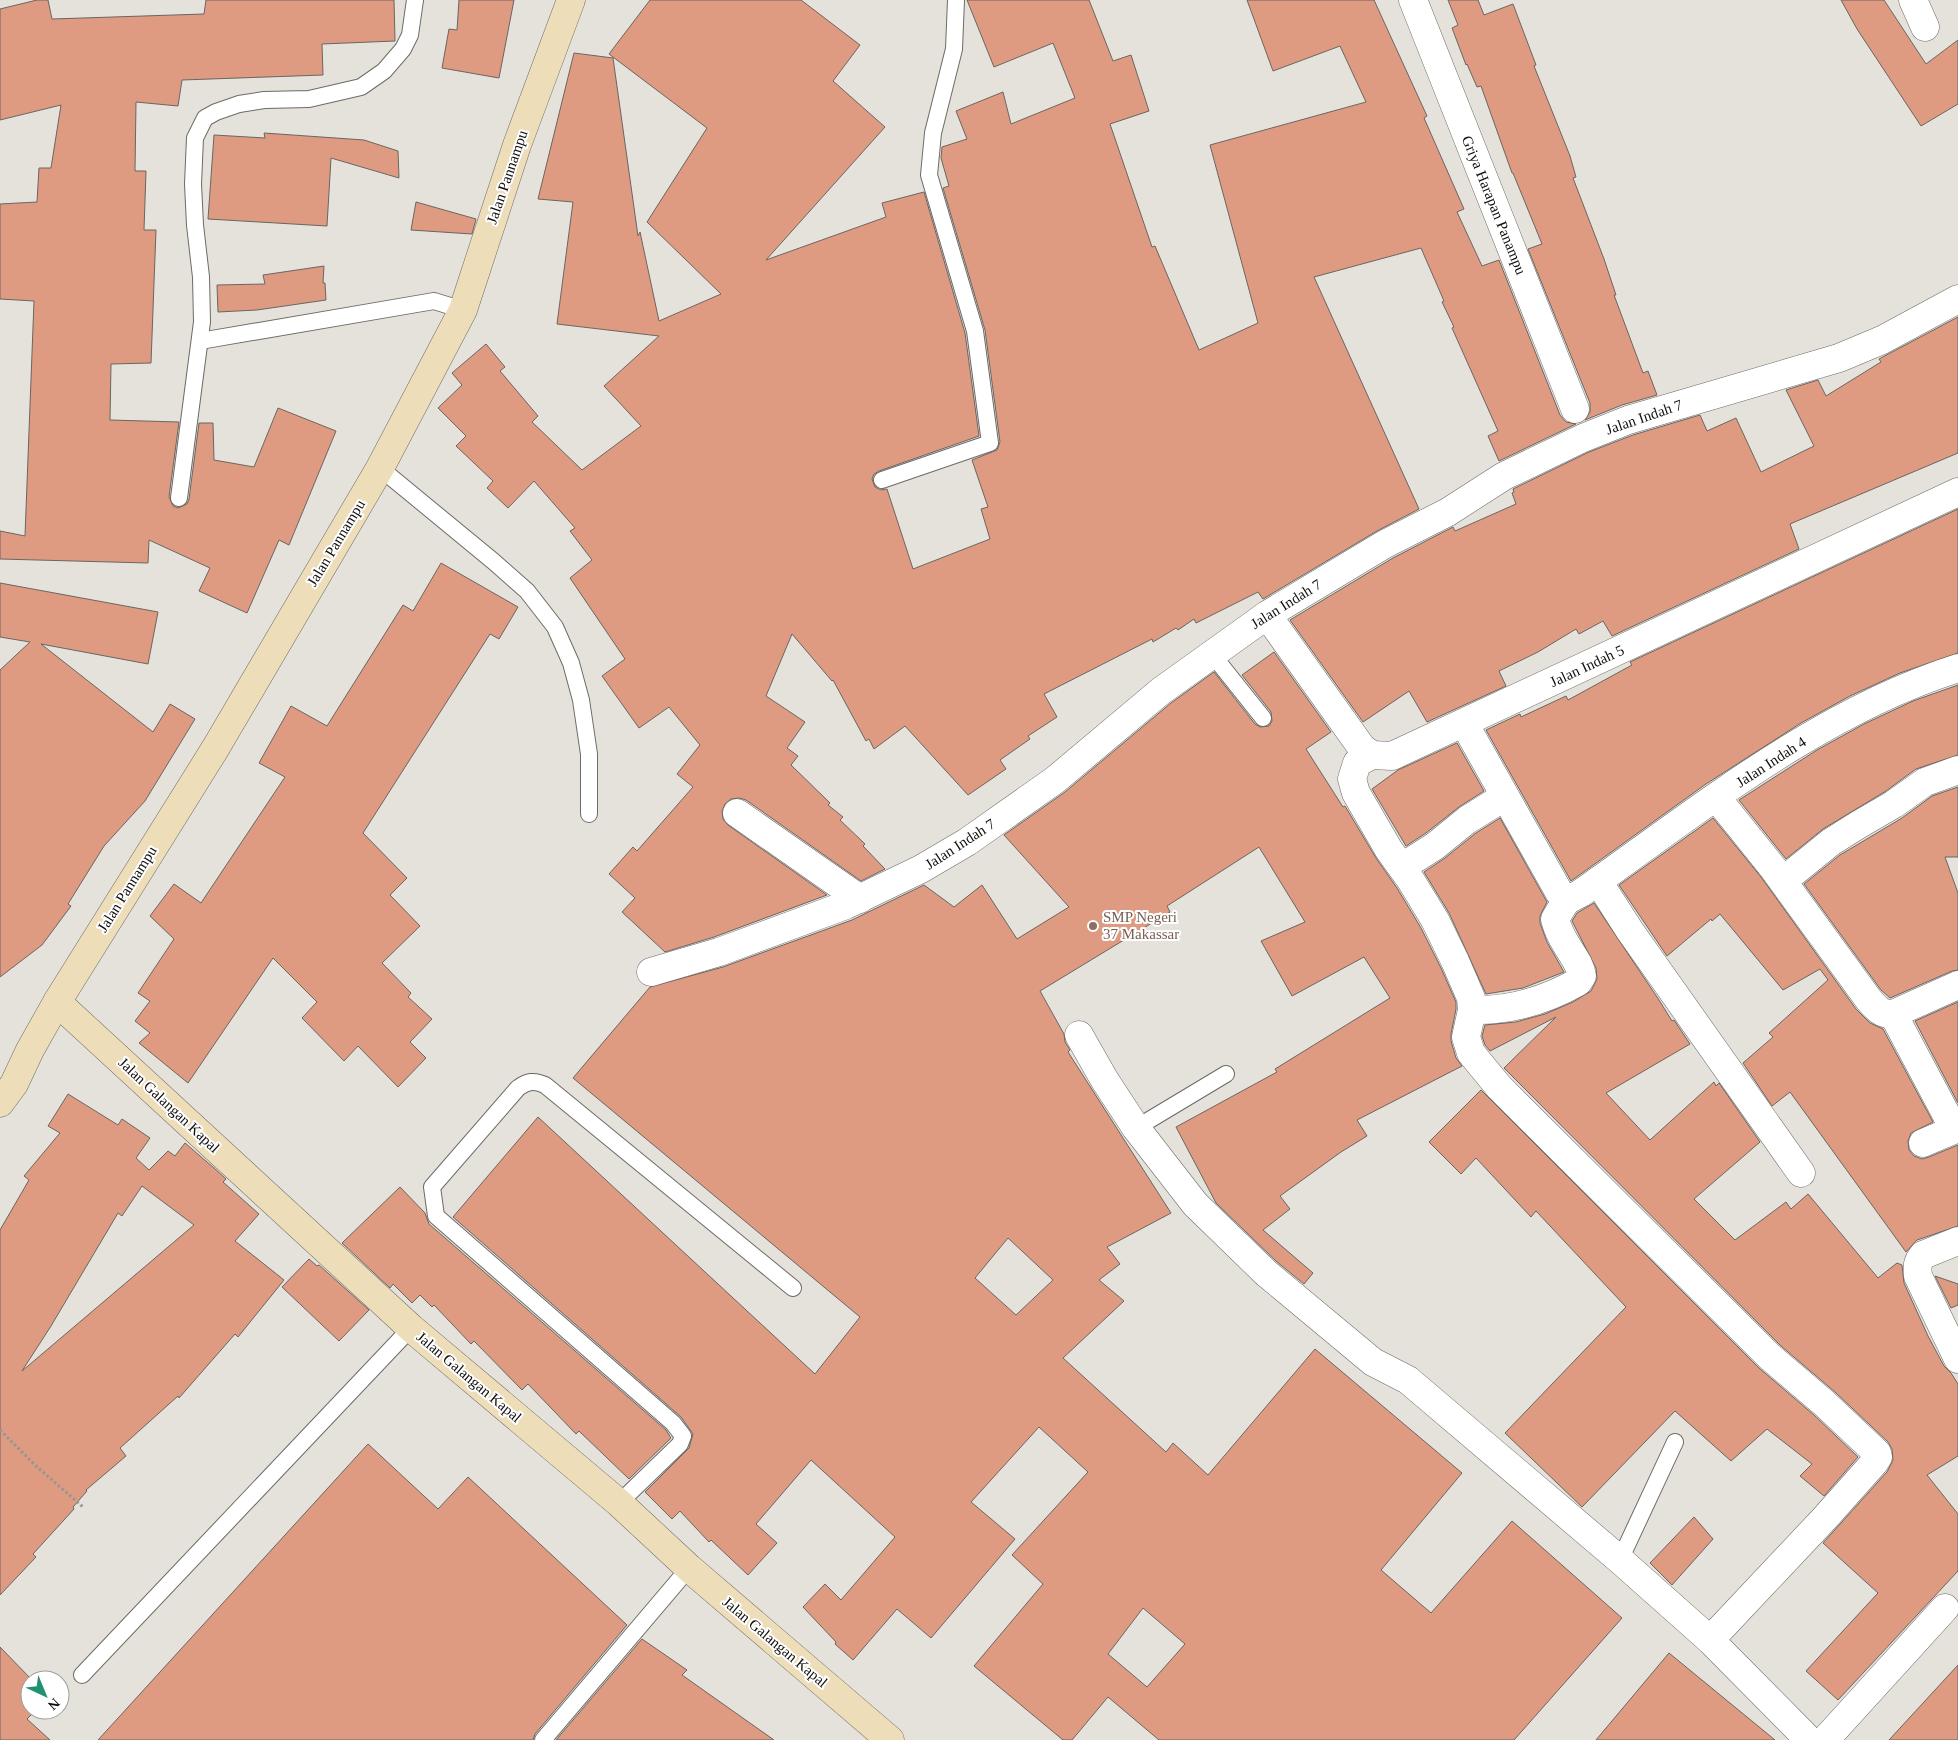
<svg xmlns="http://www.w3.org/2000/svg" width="1958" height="1740" font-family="'Times New Roman',serif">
  <rect width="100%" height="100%" fill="#e4e2db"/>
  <g fill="#de9b81" stroke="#6b6562" fill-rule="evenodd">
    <path d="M 37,0 L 48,0 L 52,19 L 204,14 L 206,0 L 394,0 L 395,41 L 322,44 L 323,75 L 182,80 L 178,106 L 136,102 L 135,171 L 146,171 L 144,230 L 156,230 L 151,363 L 111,364 L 110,420 L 179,422 L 169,497 L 173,506 L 178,508 L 187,504 L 189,499 L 199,423 L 213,423 L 214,460 L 254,467 L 278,408 L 336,431 L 289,545 L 279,540 L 247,613 L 199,591 L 210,568 L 149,540 L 148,563 L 0,559 L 0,531 L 25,536 L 34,301 L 0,299 L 0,204 L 37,202 L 39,168 L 51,168 L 61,105 L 0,120 L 0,9 Z"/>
    <path d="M 459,0 L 514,0 L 499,78 L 442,68 L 449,29 L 457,30 Z"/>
    <path d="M 650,0 L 801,0 L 860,45 L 833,81 L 885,127 L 766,260 L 886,217 L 882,203 L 924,192 L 965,333 L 979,436 L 879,471 L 874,474 L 872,479 L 875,487 L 881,490 L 887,489 L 913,569 L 990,539 L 981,509 L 988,507 L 972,460 L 997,450 L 1000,442 L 985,330 L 943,188 L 949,186 L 941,158 L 942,147 L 967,139 L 956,111 L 1003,92 L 1011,124 L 1075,98 L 1053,43 L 994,67 L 967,0 L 1089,0 L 1113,61 L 1131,55 L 1149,111 L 1110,124 L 1152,247 L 1155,246 L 1199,350 L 1258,323 L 1210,145 L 1366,102 L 1340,46 L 1273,71 L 1247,0 L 1374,0 L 1427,116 L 1424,118 L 1464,209 L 1457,212 L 1482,266 L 1499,260 L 1560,415 L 1566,422 L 1576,424 L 1499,461 L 1488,436 L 1498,431 L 1452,328 L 1454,327 L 1442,302 L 1444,301 L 1421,248 L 1314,277 L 1419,509 L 1377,531 L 1263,599 L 1258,592 L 1196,623 L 1194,619 L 1178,630 L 1176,628 L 1153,642 L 1152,639 L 1044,694 L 1057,717 L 1028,736 L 1030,739 L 1000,760 L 1006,769 L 968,795 L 905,726 L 874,749 L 869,739 L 866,741 L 833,680 L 832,681 L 792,634 L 766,696 L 805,722 L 787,748 L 798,756 L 791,765 L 830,803 L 828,805 L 843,817 L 840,820 L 865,844 L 863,846 L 885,869 L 861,881 L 746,800 L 739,798 L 731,799 L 725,804 L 722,811 L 723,819 L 728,825 L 827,895 L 714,937 L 665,952 L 622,912 L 635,898 L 609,874 L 633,847 L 637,851 L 693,787 L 677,774 L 700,745 L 669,707 L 639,728 L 602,676 L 625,659 L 570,578 L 592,560 L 570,531 L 575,528 L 534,481 L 508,508 L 487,488 L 493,481 L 456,446 L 466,436 L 438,408 L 462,385 L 452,373 L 486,344 L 505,367 L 500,371 L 538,416 L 532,422 L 582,470 L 641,426 L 604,386 L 659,336 L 557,324 L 573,202 L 538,199 L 574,53 L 613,58 L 638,236 L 640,232 L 659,321 L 721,294 L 647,222 L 707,128 L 609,54 Z"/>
    <path d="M 1448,0 L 1478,0 L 1484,15 L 1513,4 L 1536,65 L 1534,66 L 1570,156 L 1576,177 L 1573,178 L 1604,259 L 1616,295 L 1614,295 L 1643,373 L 1648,371 L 1657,395 L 1622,405 L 1585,420 L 1590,412 L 1590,403 L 1528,249 L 1542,244 L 1513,173 L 1512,173 L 1481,86 L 1477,87 L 1467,64 L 1466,65 L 1452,28 L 1458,25 Z"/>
    <path d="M 1841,0 L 1884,0 L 1926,64 L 1958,40 L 1958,104 L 1921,126 L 1857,29 Z"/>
    <path d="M 264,133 L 364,140 L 398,151 L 399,178 L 331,158 L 327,226 L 208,219 L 214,135 L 265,138 Z"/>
    <path d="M 416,202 L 476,219 L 472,234 L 411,230 Z"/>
    <path d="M 324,266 L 323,283 L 325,283 L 326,300 L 257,310 L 218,312 L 217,285 L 265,284 L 263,275 Z"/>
    <path d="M 1958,317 L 1958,453 L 1790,524 L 1799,549 L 1612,636 L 1603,621 L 1579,634 L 1576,629 L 1538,652 L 1499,671 L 1506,686 L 1427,722 L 1409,691 L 1363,722 L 1290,620 L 1393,558 L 1453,527 L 1455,531 L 1516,504 L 1512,493 L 1514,492 L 1513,489 L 1589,452 L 1633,435 L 1700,415 L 1707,431 L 1736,418 L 1761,472 L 1814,446 L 1786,390 L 1818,380 L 1826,396 L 1881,362 L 1879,359 Z"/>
    <path d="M 1958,509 L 1958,653 L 1900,673 L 1850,696 L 1801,723 L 1706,784 L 1571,881 L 1486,730 L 1520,714 L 1521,717 L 1566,696 L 1568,700 L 1632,665 L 1630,662 Z"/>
    <path d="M 441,563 L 518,607 L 499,639 L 490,634 L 363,833 L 407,878 L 390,895 L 420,926 L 382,963 L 411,993 L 408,997 L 432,1019 L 410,1042 L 426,1058 L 398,1087 L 358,1046 L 344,1061 L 302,1018 L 317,1002 L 273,958 L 188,1083 L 139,1043 L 150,1033 L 135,1021 L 150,1001 L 138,993 L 174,939 L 150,916 L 174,884 L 201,903 L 285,777 L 259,763 L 291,706 L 327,726 L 403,605 L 413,611 Z"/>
    <path d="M 0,583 L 158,612 L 148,664 L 41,644 L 153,732 L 170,704 L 195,719 L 145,801 L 104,846 L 68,904 L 71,906 L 42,945 L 0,977 L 0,670 L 30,642 L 0,637 Z"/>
    <path d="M 1274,652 L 1331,732 L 1306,749 L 1343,807 L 1345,806 L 1376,858 L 1397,888 L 1421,928 L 1441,968 L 1456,1002 L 1456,1009 L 1451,1034 L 1451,1041 L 1456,1058 L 1462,1066 L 1357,1120 L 1367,1136 L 1341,1152 L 1280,1196 L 1290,1209 L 1263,1230 L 1313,1273 L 1304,1284 L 1276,1261 L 1216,1203 L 1176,1127 L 1277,1072 L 1275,1069 L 1390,998 L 1364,957 L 1292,996 L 1261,941 L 1305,922 L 1259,847 L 1167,906 L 1170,912 L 1040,991 L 1064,1034 L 1065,1042 L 1070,1050 L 1068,1052 L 1171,1213 L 1107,1247 L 1120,1264 L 1099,1280 L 1124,1301 L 1063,1358 L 1166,1452 L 1173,1443 L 1208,1475 L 1315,1349 L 1462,1473 L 1381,1570 L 1431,1613 L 1512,1521 L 1622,1618 L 1514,1740 L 1159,1740 L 1108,1697 L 1072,1740 L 1063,1740 L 974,1666 L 1043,1584 L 1012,1555 L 1088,1472 L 1039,1427 L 971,1502 L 1015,1539 L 931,1638 L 897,1609 L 853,1660 L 835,1644 L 836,1642 L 803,1607 L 825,1584 L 841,1600 L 895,1537 L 811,1460 L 756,1524 L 777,1543 L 748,1575 L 711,1540 L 709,1542 L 680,1511 L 672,1519 L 645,1492 L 689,1448 L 693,1434 L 681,1417 L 453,1217 L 538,1117 L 815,1374 L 860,1317 L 573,1078 L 650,987 L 723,967 L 852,920 L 924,885 L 954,907 L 982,885 L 1017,939 L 1069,907 L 1004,835 L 1065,792 L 1171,703 L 1214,672 L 1255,724 L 1260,727 L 1269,726 L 1272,721 L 1271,712 L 1242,675 ZM 1008,1238 L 1053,1280 L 1016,1315 L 975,1278 ZM 1143,1608 L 1185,1644 L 1147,1687 L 1108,1654 Z"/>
    <path d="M 1958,685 L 1958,755 L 1916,769 L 1886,791 L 1823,829 L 1786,859 L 1739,800 L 1817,750 L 1864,724 L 1913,701 Z"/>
    <path d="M 1457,743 L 1484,791 L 1459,807 L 1426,833 L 1406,846 L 1372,789 L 1398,770 Z"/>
    <path d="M 1958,787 L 1958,857 L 1945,857 L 1958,893 L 1958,970 L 1952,971 L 1890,998 L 1881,990 L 1804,884 L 1840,855 L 1902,818 L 1932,796 Z"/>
    <path d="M 1500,818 L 1547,902 L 1540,916 L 1540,923 L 1547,942 L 1564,972 L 1523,988 L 1486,994 L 1449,913 L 1424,872 L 1445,858 L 1476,833 Z"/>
    <path d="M 1713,818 L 1761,877 L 1856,1009 L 1870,1023 L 1883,1029 L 1933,1122 L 1911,1133 L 1908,1141 L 1909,1150 L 1914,1156 L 1922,1159 L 1929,1157 L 1958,1145 L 1958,1226 L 1917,1240 L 1906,1252 L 1790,1092 L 1772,1106 L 1743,1063 L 1773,1037 L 1769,1033 L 1828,980 L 1820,969 L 1783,990 L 1720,914 L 1712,921 L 1711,919 L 1667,956 L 1619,885 Z"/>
    <path d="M 1594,903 L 1659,1000 L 1672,1021 L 1674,1020 L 1690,1044 L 1606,1093 L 1650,1140 L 1714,1082 L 1716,1086 L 1719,1083 L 1760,1142 L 1694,1199 L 1735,1240 L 1786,1202 L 1791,1209 L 1808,1194 L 1878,1278 L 1897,1263 L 1902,1265 L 1904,1283 L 1928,1336 L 1944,1366 L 1951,1373 L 1958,1384 L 1958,1456 L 1927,1475 L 1958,1514 L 1958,1571 L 1838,1700 L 1806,1671 L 1878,1593 L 1823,1543 L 1887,1472 L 1893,1460 L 1892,1449 L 1888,1442 L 1835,1392 L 1781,1346 L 1504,1068 L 1556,1017 L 1490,1051 L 1485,1045 L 1482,1036 L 1485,1025 L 1516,1022 L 1545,1014 L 1573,1002 L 1591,991 L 1597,979 L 1596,968 L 1572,921 L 1577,913 Z"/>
    <path d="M 1958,1002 L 1958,1103 L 1915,1021 Z"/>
    <path d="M 1481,1090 L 1759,1368 L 1814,1415 L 1858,1457 L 1824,1496 L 1800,1476 L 1812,1464 L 1767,1429 L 1731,1461 L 1675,1411 L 1582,1507 L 1505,1433 L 1626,1307 L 1536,1211 L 1531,1217 L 1476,1158 L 1461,1174 L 1429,1142 Z"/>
    <path d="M 68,1094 L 118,1125 L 122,1119 L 150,1138 L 136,1158 L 149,1170 L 168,1151 L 175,1156 L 185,1143 L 214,1168 L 226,1179 L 223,1182 L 259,1214 L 235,1241 L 284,1280 L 238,1337 L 235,1334 L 179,1398 L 178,1396 L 120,1448 L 126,1456 L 86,1490 L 87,1491 L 73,1507 L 74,1509 L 33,1554 L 36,1557 L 0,1595 L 0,1230 L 29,1180 L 24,1176 L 60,1133 L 48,1126 ZM 142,1186 L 194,1225 L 22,1371 L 51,1326 L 118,1213 L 122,1216 Z"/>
    <path d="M 400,1187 L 425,1213 L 429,1224 L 666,1430 L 671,1438 L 629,1479 L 579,1431 L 576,1434 L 528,1384 L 522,1390 L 474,1341 L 471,1344 L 434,1305 L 432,1307 L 420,1295 L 412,1303 L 393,1284 L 390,1288 L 342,1243 Z"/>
    <path d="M 309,1259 L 317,1266 L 319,1265 L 369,1310 L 339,1341 L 282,1287 Z"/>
    <path d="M 1935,1276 L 1958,1284 L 1958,1305 L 1951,1308 Z"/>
    <path d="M 368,1444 L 438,1509 L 468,1477 L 627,1625 L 535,1734 L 533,1740 L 98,1740 Z"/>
    <path d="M 1694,1517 L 1713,1539 L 1672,1585 L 1650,1563 Z"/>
    <path d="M 642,1639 L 687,1670 L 682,1675 L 774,1740 L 556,1740 Z"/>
    <path d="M 0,1647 L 32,1680 L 30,1680 L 30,1710 L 36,1710 L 27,1719 L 50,1740 L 0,1740 Z"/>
    <path d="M 1669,1653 L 1775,1740 L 1596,1740 Z"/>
    <path d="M 1958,1665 L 1958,1740 L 1889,1740 Z"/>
  </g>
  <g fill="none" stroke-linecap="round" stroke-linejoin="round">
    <g stroke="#6d6b65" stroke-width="18">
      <g id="service">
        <path d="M 200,341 L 434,301 L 463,310"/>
        <path d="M 380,468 L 493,561 L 527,591 L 555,627 L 571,663 L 581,700 L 589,754 L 589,814"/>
        <path d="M 882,480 L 990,443 L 975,331 L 929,175 L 933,133 L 954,49 L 956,0"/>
        <path d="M 179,498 L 202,322 L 201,277 L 195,225 L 193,184 L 195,138 L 205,118 L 216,112 L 239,104 L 264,100 L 309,99 L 361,87 L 384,71 L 403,49 L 410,35 L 415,0"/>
        <path d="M 1212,654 L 1263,718"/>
        <path d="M 1136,1128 L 1226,1074"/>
        <path d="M 619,1503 L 680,1444 L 683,1436 L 673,1423 L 436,1216 L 432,1187 L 518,1088 C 528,1081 534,1080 545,1085 L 793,1288"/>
        <path d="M 1620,1560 L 1675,1442"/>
        <path d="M 82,1675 L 411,1328"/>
        <path d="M 543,1740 L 689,1568"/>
      </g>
    </g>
    <g stroke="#6d6b65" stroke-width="29">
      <g id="minor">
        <path d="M 1413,0 L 1575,409"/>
        <path d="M 1913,0 L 1925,27"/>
        <path d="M 1267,615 L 1362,748 L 1372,755 L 1392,756 L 1958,492"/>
        <path d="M 1464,723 L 1559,892 L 1566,901 L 1581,893 C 1699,810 1819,712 1958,668"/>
        <path d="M 1372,755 L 1357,763 L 1352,779 L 1356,793 L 1389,850 L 1410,879 L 1435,920 L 1455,961 L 1471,998 L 1472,1010 L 1466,1037 L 1471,1053 L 1499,1087 L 1770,1357 L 1824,1403 L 1877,1453 L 1878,1457 L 1874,1463 L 1824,1519 L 1710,1640"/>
        <path d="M 1716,797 L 1773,868 L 1869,1000 C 1876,1008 1882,1015 1893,1014 L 1958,985"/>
        <path d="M 737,813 L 860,899"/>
        <path d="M 1402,867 L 1435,846 L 1467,820 L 1504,797"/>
        <path d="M 1598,881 L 1630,931 L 1801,1173"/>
        <path d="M 1783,881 L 1831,842 L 1858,825 L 1894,804 L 1925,782 L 1958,770"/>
        <path d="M 651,972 L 719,952 L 846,905 L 921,869 L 967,842 L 1055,780 L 1161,691 L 1267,615 L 1385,544 L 1448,512 L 1504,476 L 1583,438 L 1628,420 L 1839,358 L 1882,340 L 1958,299"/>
        <path d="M 1472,1010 C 1509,1011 1546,1000 1578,982 L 1582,976 C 1580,963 1572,955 1566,944 C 1561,936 1557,927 1555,919 L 1566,901"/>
        <path d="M 1893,1014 L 1954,1129"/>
        <path d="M 1079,1035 L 1104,1079 L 1136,1128 L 1195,1204 L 1266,1273 L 1373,1362 L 1408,1380 L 1620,1560 L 1710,1640 L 1809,1740"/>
        <path d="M 1923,1143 L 1958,1128"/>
        <path d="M 1958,1241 L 1923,1255 C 1917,1262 1917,1267 1918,1276 L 1958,1359"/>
        <path d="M 1825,1740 L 1945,1608"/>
      </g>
    </g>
    <g stroke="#6d6b65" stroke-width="29">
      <g id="secondary">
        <path d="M 57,1002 L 411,1328 L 619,1503 L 689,1568 L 890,1740"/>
        <path d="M 0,1103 L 14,1084 L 30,1050 L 57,1002 L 215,749 L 380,468 L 463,310 L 517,145 L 571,0"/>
      </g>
    </g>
    <path stroke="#979690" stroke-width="3" stroke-dasharray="2.5 2.5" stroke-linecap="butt" d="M 0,1430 L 36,1466 L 83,1507"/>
    <use href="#service" stroke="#fff" stroke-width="16"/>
    <use href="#minor" stroke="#fff" stroke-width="28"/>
    <use href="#secondary" stroke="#eeddb9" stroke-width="28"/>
  </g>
  <circle fill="#8d6e63" stroke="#fff" stroke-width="2" cx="1093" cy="926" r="5"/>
  <g text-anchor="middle" stroke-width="4" stroke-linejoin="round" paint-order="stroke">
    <g font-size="15" fill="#100f0d" stroke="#fff">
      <text transform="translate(507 177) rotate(-71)" y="5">Jalan Pannampu</text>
      <text transform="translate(1494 205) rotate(68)" y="5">Griya Harapan Panampu</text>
      <text transform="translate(1644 417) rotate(-19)" y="5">Jalan Indah 7</text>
      <text transform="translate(336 543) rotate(-59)" y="5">Jalan Pannampu</text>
      <text transform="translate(1286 604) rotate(-32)" y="5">Jalan Indah 7</text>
      <text transform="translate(1587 666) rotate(-25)" y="5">Jalan Indah 5</text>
      <text transform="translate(1771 762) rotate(-33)" y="5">Jalan Indah 4</text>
      <text transform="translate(960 844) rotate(-33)" y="5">Jalan Indah 7</text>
      <text transform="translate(127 889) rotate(-58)" y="5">Jalan Pannampu</text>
      <text transform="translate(169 1105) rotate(43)" y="5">Jalan Galangan Kapal</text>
      <text transform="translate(469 1377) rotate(40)" y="5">Jalan Galangan Kapal</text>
      <text transform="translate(775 1642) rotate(40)" y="5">Jalan Galangan Kapal</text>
    </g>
    <g font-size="15" fill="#785e54" stroke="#fff" text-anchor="start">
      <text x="1103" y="922">SMP Negeri<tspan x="1103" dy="17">37 Makassar</tspan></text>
    </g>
  </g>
  <g transform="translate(45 1695) rotate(136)"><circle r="24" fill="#ffffff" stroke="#9f9f9e"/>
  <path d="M0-4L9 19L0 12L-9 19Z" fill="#219172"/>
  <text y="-8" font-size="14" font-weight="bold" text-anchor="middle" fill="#100f0d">N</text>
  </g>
</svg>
